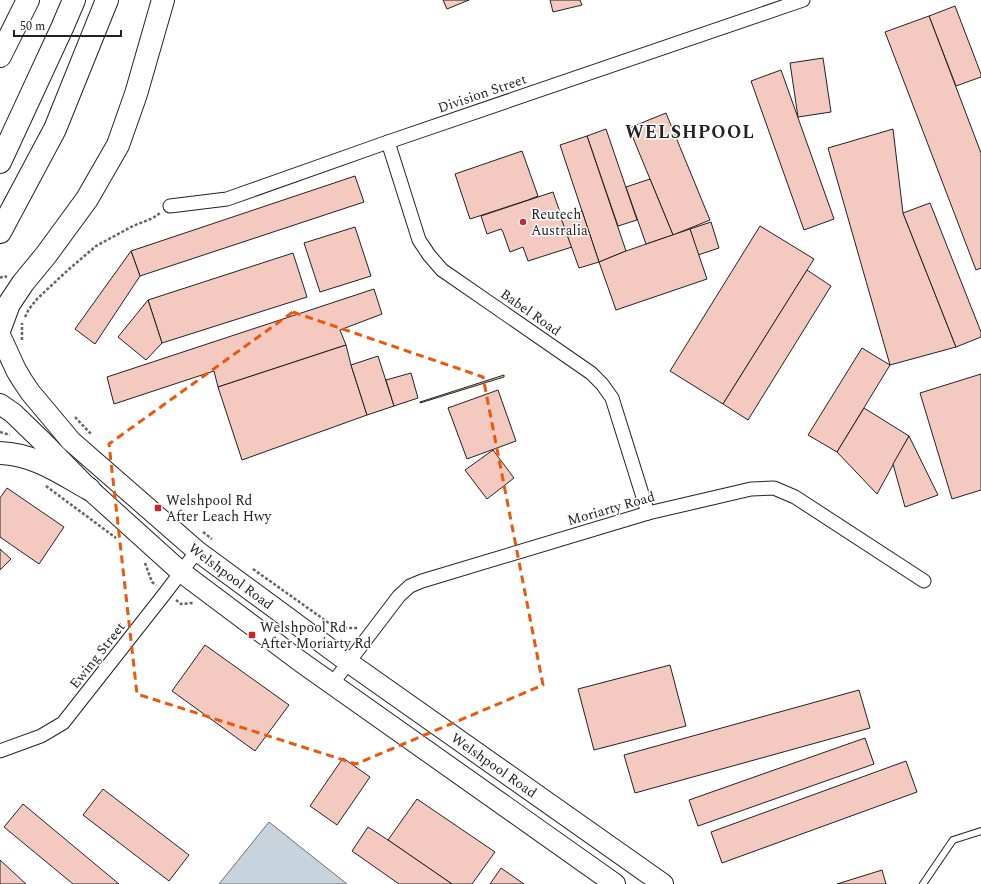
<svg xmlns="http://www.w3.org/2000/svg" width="981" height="884" font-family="Spectral,serif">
  <rect width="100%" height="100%" fill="#fff"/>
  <path fill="#c7d3dd" stroke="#6f6f6f" d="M 269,822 L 347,884 L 219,884 Z"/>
  <g fill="#f3c9c0" stroke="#222">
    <path d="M 443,0 L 469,0 L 447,9 Z"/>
    <path d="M 550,0 L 580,0 L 582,5 L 553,12 Z"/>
    <path d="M 955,6 L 981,74 L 981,77 L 956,86 L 929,16 Z"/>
    <path d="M 929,16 L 981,153 L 981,268 L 976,270 L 885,32 Z"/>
    <path d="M 823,58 L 831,112 L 798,117 L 790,63 Z"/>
    <path d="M 781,70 L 834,219 L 804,230 L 751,81 Z"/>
    <path d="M 666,113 L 710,220 L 673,235 L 629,128 Z"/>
    <path d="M 606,129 L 637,220 L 618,226 L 587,136 Z"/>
    <path d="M 893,129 L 903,213 L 956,347 L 890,365 L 828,148 Z"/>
    <path d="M 587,136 L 626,251 L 599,262 L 560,145 Z"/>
    <path d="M 522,151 L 538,196 L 528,200 L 470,219 L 455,174 Z"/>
    <path d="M 355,176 L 364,202 L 140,276 L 131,251 Z"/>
    <path d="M 650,179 L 673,235 L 646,244 L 626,187 Z"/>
    <path d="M 553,192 L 572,247 L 528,261 L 523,247 L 510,252 L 503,232 L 501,229 L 487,234 L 481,216 Z"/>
    <path d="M 930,203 L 981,332 L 981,337 L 956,347 L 903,213 Z"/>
    <path d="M 582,211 L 599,262 L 579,268 L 561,218 Z"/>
    <path d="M 711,222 L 719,248 L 698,255 L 690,229 Z"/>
    <path d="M 760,226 L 814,259 L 723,404 L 670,371 Z"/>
    <path d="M 355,227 L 371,276 L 320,292 L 304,243 Z"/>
    <path d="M 690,229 L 707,279 L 616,310 L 599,262 L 626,251 Z"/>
    <path d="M 131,251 L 140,276 L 95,344 L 75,329 Z"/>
    <path d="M 293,253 L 307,297 L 162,343 L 148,300 Z"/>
    <path d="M 807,270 L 831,286 L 748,420 L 723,404 Z"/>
    <path d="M 374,289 L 382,314 L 340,330 L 346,345 L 218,387 L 214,371 L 114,404 L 107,377 Z"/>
    <path d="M 148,300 L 162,343 L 146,360 L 118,337 Z"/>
    <path d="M 346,345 L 351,365 L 367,415 L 242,460 L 218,387 Z"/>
    <path d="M 862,348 L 890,365 L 837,452 L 808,435 Z"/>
    <path d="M 378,356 L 394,406 L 367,415 L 351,365 Z"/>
    <path d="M 411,373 L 418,398 L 394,406 L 386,380 Z"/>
    <path d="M 981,374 L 981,490 L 952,499 L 920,393 Z"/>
    <path d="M 504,375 L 504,377 L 420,403 L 420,402 Z"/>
    <path d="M 498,390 L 516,441 L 467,459 L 448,408 Z"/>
    <path d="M 864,408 L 909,436 L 877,494 L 837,452 Z"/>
    <path d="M 909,436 L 938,495 L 905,507 L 893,464 Z"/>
    <path d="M 493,450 L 514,478 L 487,499 L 465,470 Z"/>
    <path d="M 7,488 L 64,527 L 39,564 L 0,537 L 0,498 Z"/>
    <path d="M 0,549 L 11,559 L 0,570 Z"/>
    <path d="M 205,645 L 289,705 L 255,751 L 172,691 Z"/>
    <path d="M 670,665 L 686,726 L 594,750 L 578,689 Z"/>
    <path d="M 859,690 L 870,728 L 635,793 L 624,755 Z"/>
    <path d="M 865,738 L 874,764 L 698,826 L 689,800 Z"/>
    <path d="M 343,758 L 370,777 L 337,825 L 310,806 Z"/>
    <path d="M 906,761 L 917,792 L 722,863 L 711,832 Z"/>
    <path d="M 103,789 L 189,855 L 169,881 L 83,815 Z"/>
    <path d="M 417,799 L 495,852 L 472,884 L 452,884 L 388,840 Z"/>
    <path d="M 23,804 L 119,884 L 73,884 L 4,827 Z"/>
    <path d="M 368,827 L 388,840 L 452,884 L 399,884 L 352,851 Z"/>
    <path d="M 0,860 L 26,884 L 0,884 Z"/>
    <path d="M 501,868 L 524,884 L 490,884 Z"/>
    <path d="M 882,870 L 886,884 L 837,884 Z"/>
  </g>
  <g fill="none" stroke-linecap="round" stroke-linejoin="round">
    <g stroke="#222" stroke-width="8">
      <path id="lane" d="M 923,884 L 953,840 L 981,831"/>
    </g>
    <g stroke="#222" stroke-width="15">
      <g id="street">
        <path d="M 388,142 L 419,240 L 429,255 L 442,270 L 591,373 L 602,384 L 612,398 L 648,513"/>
        <path d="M 170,206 L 227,199 L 388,142 L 803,0"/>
        <path d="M 332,684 L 399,596 L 410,586 L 422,581 L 648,513 L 751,489 L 774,488 L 795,497 L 924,581"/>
        <path d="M 0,751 L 41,736 L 63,723 L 166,592 L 197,551"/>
      </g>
    </g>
    <g stroke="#222" stroke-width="22">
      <g id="primary">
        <path id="s1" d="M 0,335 L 16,370 L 22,380 L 30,392 L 71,441 L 197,551 L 348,662 L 663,884"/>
        <path d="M 0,404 L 13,413 L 44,443 L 89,489 L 181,572 L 301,662 L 615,884"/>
      </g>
    </g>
    <g stroke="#222" stroke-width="24">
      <g id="highway">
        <path d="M 0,56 L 28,0"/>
        <path d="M 0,162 L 62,28 L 74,0"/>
        <path d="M 0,232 L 55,129 L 107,0"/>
        <path d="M 0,328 L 9,304 L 23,283 L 46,255 L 87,199 L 118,145 L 136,94 L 163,0"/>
        <path d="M 0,453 C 34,454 61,473 89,489"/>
      </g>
    </g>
    <g stroke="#646464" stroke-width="2.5" stroke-dasharray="3 2" stroke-linecap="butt">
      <path d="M 0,278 L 4,276 L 7,277"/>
      <path d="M 25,317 L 29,309 L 37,299 L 68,270 L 96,246 L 133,226 L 153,218 L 160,213"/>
      <path d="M 22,340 L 22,323"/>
      <path d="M 75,417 L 91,434"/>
      <path d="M 0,432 L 10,435"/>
      <path d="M 46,486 L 116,538"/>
      <path d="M 203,532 L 212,539"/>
      <path d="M 145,563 L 152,582 L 156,585"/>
      <path d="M 253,569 L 336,628 L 359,628"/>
      <path d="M 176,600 L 181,604 L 193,603"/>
    </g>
    <use href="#lane" stroke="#fff" stroke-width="6"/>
    <use href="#street" stroke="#fff" stroke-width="13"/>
    <use href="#primary" stroke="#fff" stroke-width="20"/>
    <use href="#highway" stroke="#fff" stroke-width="22"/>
  </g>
  <path fill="none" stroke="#e8590c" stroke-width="3" stroke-dasharray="8 5" stroke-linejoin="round" d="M 293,312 L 483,377 L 543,685 L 356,764 L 137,694 L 109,444 Z"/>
  <g fill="#c62828" stroke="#fff" stroke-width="1.5">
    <circle cx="523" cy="222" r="4"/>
    <rect x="154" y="504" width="8" height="8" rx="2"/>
    <rect x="248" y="631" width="8" height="8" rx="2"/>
  </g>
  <g text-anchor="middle" stroke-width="3" stroke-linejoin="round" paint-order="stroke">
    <g font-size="14" fill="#222" stroke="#fff">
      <text transform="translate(482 93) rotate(-19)" y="5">Division Street</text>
      <text transform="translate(531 312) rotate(35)" y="5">Babel Road</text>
      <text transform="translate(611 508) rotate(-16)" y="5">Moriarty Road</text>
      <text dy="5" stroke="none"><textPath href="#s1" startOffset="338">Welshpool Road</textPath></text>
      <text transform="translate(97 655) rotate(-52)" y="5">Ewing Street</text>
      <text dy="5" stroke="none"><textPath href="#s1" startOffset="662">Welshpool Road</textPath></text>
    </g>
    <g font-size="14" fill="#222" stroke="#fff" text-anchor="start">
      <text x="531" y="219">Reutech<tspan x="531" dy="16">Australia</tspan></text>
      <text x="166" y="505">Welshpool Rd<tspan x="166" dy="16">After Leach Hwy</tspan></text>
      <text x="260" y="632">Welshpool Rd<tspan x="260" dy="16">After Moriarty Rd</tspan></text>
    </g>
    <g font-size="18" font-weight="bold" letter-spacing="1" fill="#222" stroke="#fff">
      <text x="690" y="138">WELSHPOOL</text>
    </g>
  </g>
  <path d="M14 30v6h107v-6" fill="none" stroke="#222222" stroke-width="2"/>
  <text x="20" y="30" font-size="12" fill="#222222" stroke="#ffffff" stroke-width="3" paint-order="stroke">50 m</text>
</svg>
